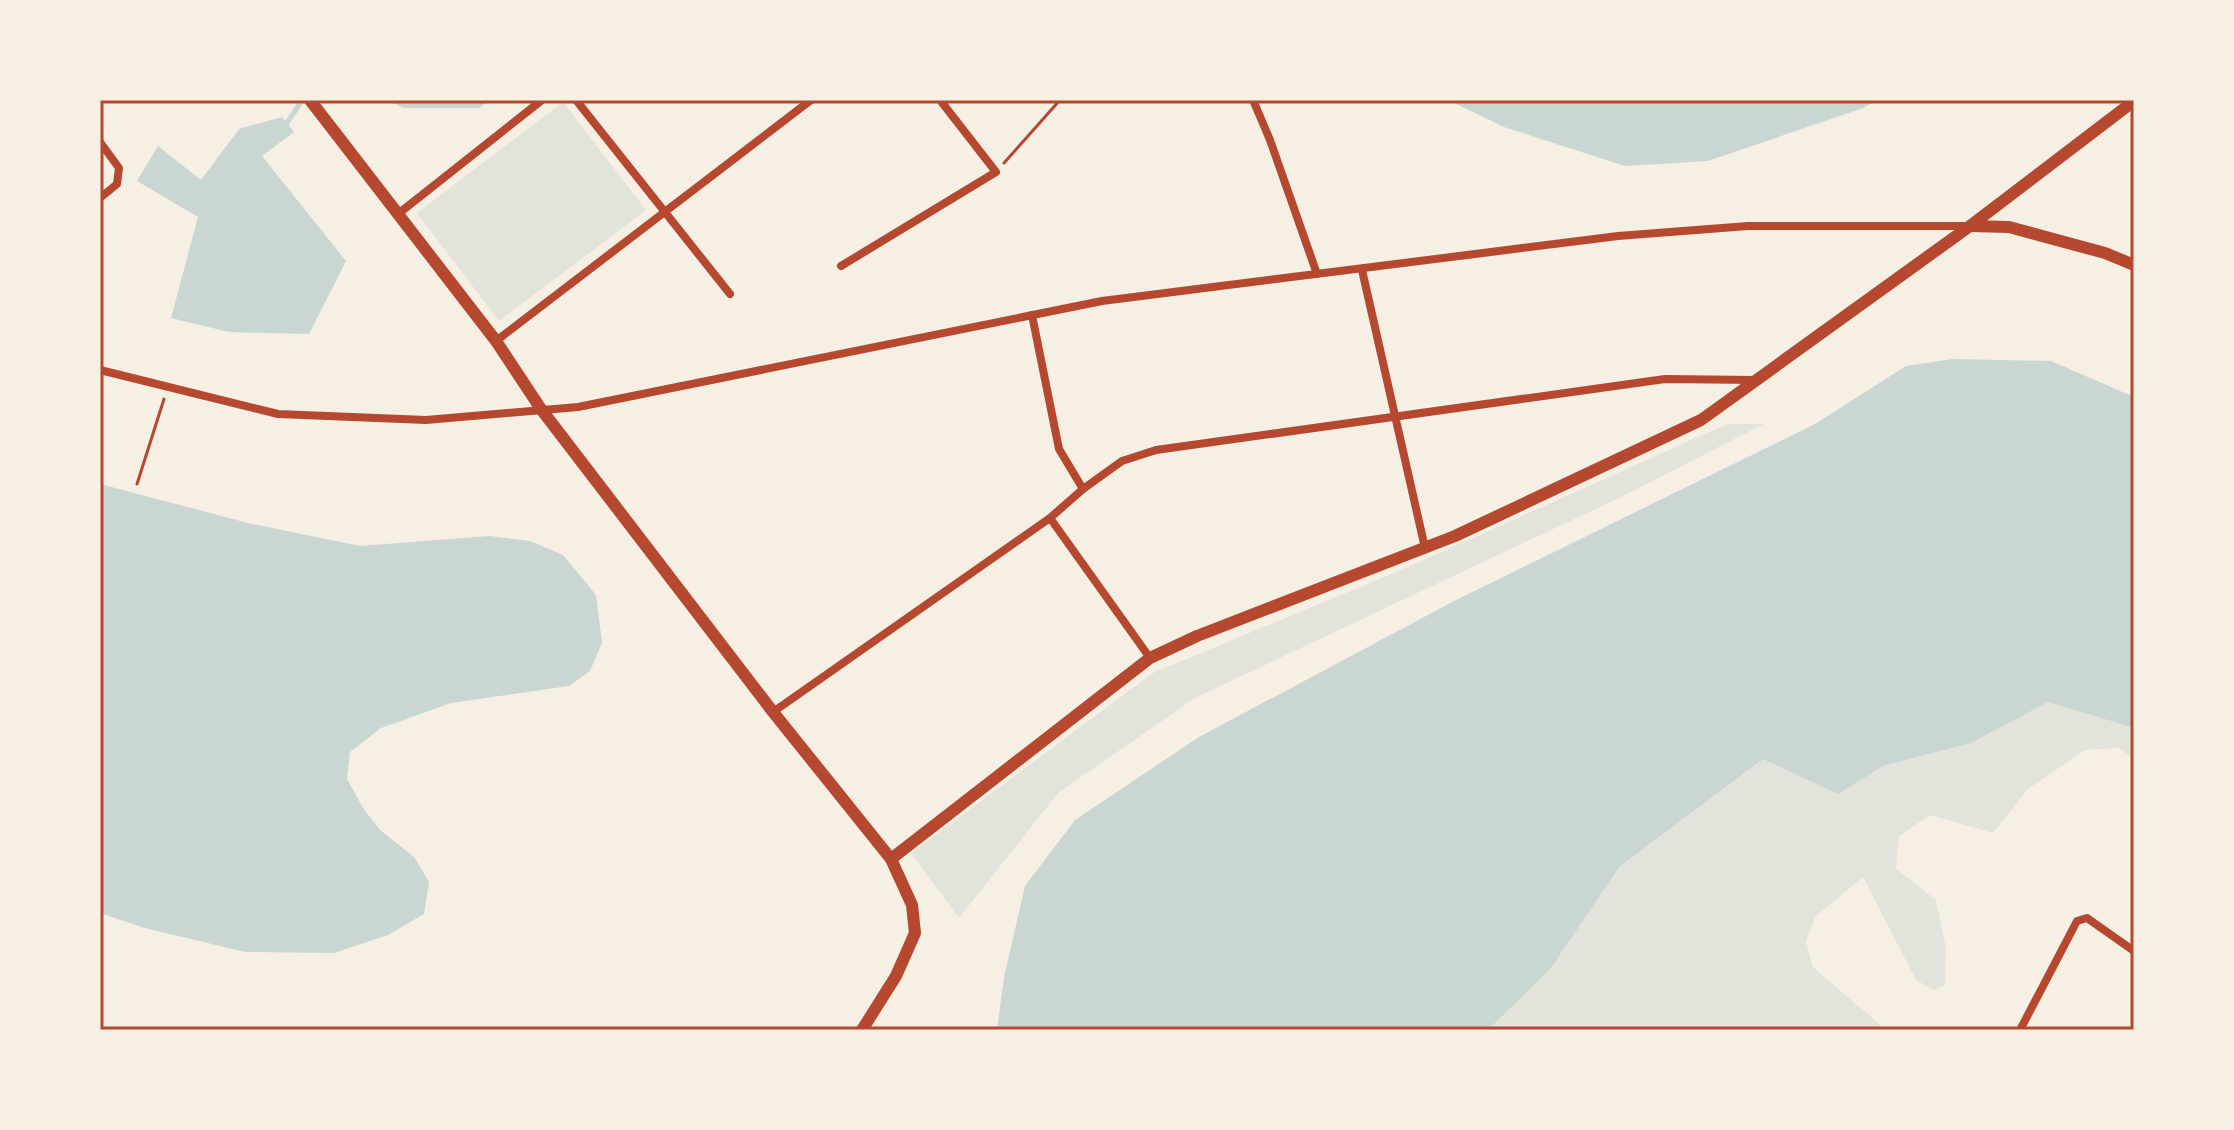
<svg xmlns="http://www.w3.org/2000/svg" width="2234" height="1130" font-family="'PT Sans Narrow',sans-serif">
  <rect width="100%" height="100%" fill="#f6efe4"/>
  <g fill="#e2e4dc">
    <path d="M 563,102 L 646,210 L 499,321 L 417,213 Z"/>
    <path d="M 1727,424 L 1764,424 L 1619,498 L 1195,698 L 1058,793 L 959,918 L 911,853 L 1153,673 L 1401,570 Z"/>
    <path d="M 2048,702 L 2134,728 L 2134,758 L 2118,748 L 2085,750 L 2028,789 L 1993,833 L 1930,815 L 1899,836 L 1896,869 L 1936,900 L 1946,948 L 1945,985 L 1934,990 L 1916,980 L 1863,877 L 1815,917 L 1806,942 L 1813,967 L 1886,1030 L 1488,1030 L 1551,968 L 1620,866 L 1763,758 L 1838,793 L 1883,766 L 1971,743 Z"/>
  </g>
  <g fill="#c9d6d2">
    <path d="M 387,100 L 490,100 L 479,108 L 404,108 Z"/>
    <path d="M 1448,100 L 1877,100 L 1863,108 L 1708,161 L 1625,166 L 1504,127 Z"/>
    <path d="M 282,117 L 294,132 L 262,156 L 346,261 L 309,334 L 229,332 L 171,318 L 198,217 L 137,181 L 158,146 L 201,180 L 239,129 Z"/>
    <path d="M 1953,359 L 2051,361 L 2134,397 L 2134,728 L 2048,702 L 1971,743 L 1883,766 L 1838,794 L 1763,759 L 1620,866 L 1551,968 L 1488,1030 L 997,1030 L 1004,977 L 1025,886 L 1075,820 L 1199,737 L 1456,600 L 1815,424 L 1906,366 Z"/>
    <path d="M 100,484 L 248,523 L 360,546 L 490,536 L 530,541 L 563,555 L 596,595 L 602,643 L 590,671 L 569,686 L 451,703 L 381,728 L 350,752 L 347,779 L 363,808 L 380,830 L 414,857 L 429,882 L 424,914 L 388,935 L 334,953 L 245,952 L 145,928 L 100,913 Z"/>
  </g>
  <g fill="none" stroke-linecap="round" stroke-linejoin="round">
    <path stroke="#c9d6d2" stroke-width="5" d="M 287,123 L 299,105"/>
    <g stroke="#b5482f" stroke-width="3">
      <path d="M 1004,163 L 1060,100"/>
      <path d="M 137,484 L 164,399"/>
    </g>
    <g stroke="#b5482f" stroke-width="8">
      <path d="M 576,100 L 730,294"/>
      <path d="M 1253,100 L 1270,140 L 1317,274"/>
      <path d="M 100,142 L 119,168 L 117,184 L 100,198"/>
      <path d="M 398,214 L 542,100"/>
      <path d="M 841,266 L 996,172 L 940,100"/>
      <path d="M 1362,270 L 1425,548"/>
      <path d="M 1032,315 L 1059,449 L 1083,489"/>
      <path d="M 496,341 L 811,100"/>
      <path d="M 100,370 L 278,414 L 426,420 L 578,407 L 1102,301 L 1618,236 L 1748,226 L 1969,226"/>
      <path d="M 1050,518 L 1150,658"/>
      <path d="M 773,712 L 1050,518 L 1083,489 L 1122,461 L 1156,450 L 1665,379 L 1756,380"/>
      <path d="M 2020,1030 L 2077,921 L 2087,918 L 2134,951"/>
    </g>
    <g stroke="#b5482f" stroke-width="12">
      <path d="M 310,100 L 496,341 L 541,409 L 773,712 L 891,859 L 912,905 L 915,933 L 896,976 L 862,1030"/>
      <path d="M 1970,226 L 2009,227 L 2105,253 L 2134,265"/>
      <path d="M 891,859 L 1150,658 L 1197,636 L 1455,536 L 1701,420 L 1970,226 L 2134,101"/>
    </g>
  </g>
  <rect width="2234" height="1130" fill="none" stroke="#f6efe4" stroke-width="204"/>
  <rect x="102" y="102" width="2030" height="926" fill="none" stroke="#b5482f" stroke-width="3"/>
</svg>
